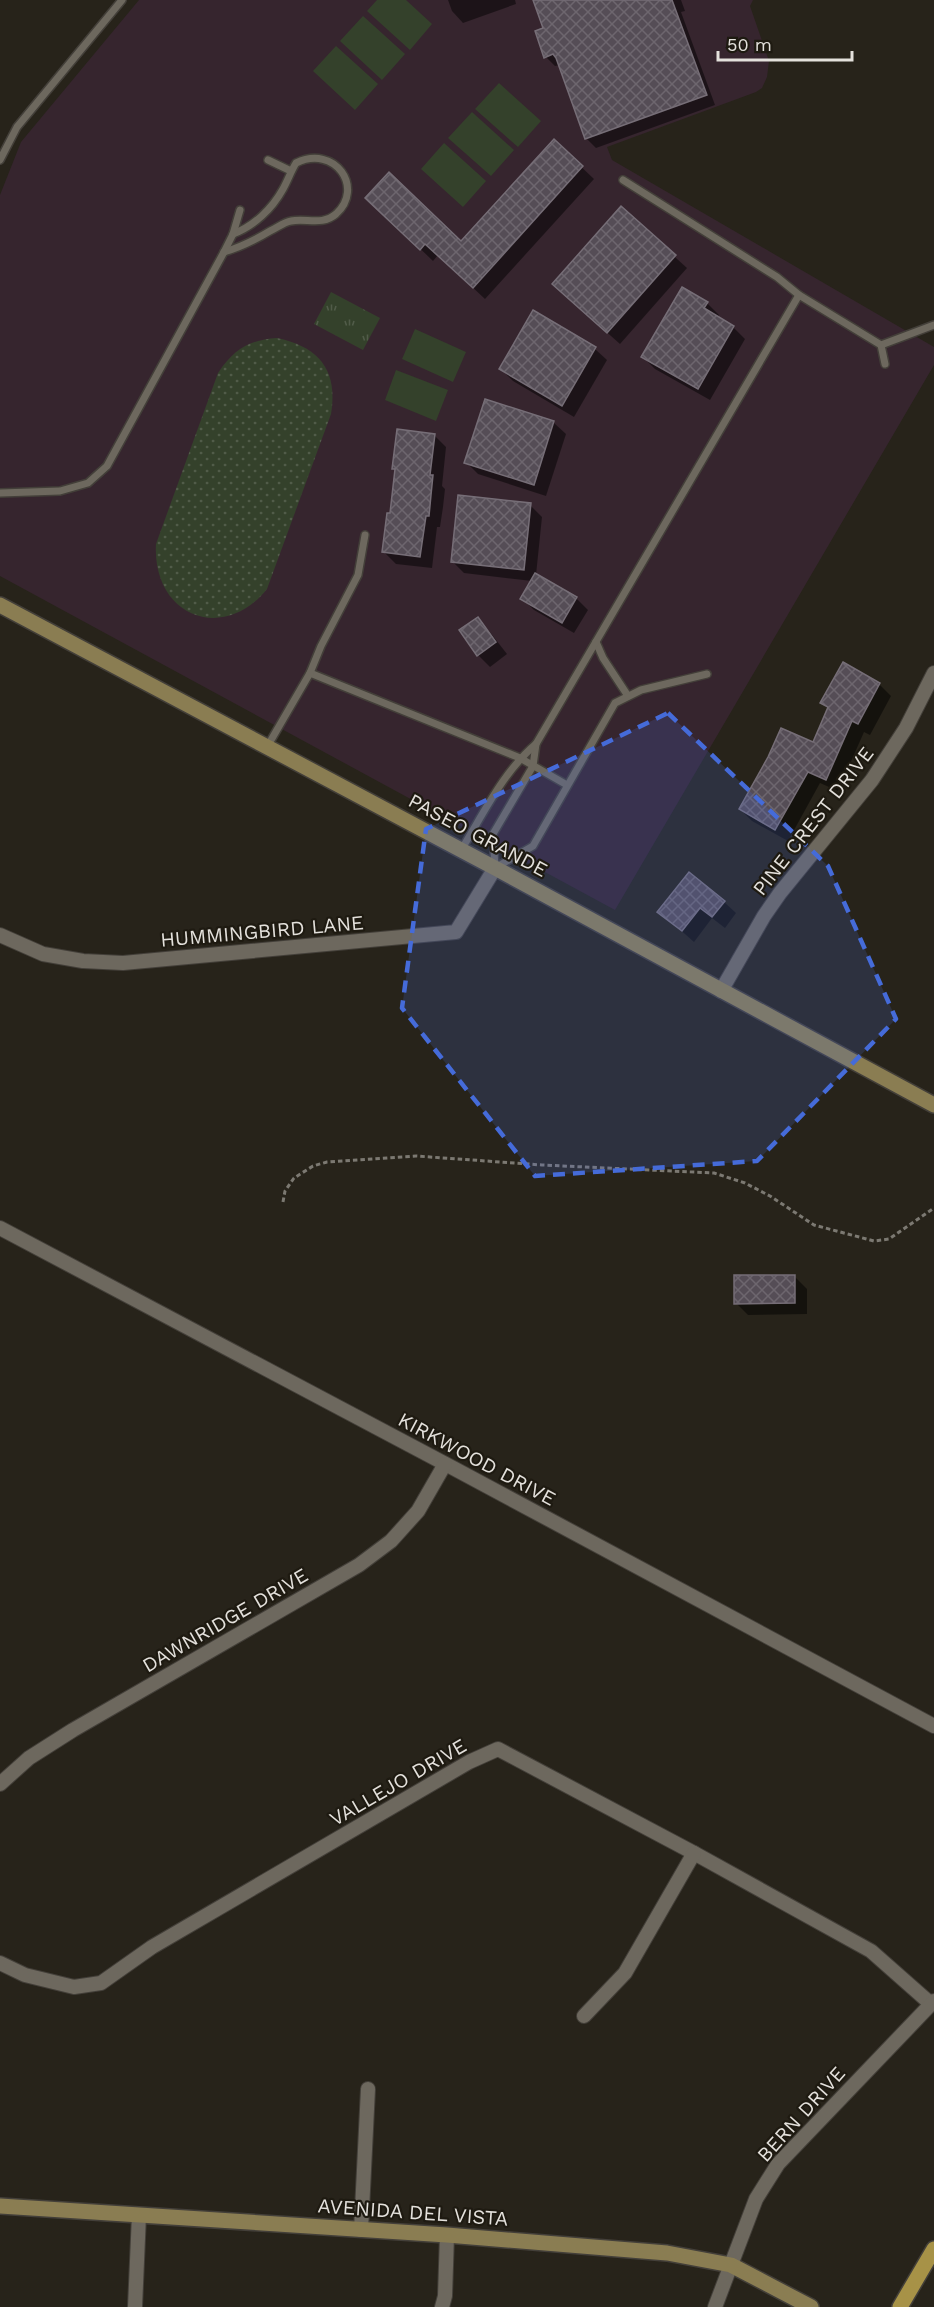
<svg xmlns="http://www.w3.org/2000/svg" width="934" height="2307" font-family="'Work Sans',sans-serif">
  <defs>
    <pattern id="grass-dots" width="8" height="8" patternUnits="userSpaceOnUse" patternTransform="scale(1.5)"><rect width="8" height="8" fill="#34412b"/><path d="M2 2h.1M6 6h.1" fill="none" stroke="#515c49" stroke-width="1.8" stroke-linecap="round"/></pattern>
    <pattern id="park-tufts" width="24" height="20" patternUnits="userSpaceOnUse" patternTransform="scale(1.5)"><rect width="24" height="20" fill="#34412b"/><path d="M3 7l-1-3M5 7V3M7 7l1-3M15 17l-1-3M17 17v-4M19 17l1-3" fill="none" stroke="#515c49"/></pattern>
    <pattern id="building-cross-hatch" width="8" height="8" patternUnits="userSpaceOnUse" patternTransform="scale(1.5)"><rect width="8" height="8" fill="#554d56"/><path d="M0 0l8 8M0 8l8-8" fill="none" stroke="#6d666e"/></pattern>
  </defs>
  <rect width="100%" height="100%" fill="#27231a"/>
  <path fill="#36252e" d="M139,0H753L750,6L769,61L767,77L762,88L756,92L607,147L612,160L934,347V365L615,910L0,576V195L21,142Z"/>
  <path fill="url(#grass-dots)" d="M277,338C320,347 338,371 331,414L267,589C223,644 152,616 156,544L218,373C234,349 249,340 277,338Z"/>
  <path fill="url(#park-tufts)" d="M331,292L380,318L363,350L314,324Z"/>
  <g fill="#34412b">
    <path d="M377,0H406L432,24L410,50L367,11Z"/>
    <path d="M363,16L405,54L382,80L340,41Z"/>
    <path d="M336,46L378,84L355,110L313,71Z"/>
    <path d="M499,83L541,121L518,147L475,109Z"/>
    <path d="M472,112L514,150L491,176L448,138Z"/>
    <path d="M444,143L486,181L463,207L421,169Z"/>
    <path d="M415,329L466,352L453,382L402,359Z"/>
    <path d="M396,370L448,390L436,421L385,400Z"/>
  </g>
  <g fill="#0007">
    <path d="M448,0H515L516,4L463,23L452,11Z"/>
    <path d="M534,0H681L685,11L681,12L715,105L596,148L587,139L560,65L555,66L546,57L545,29Z"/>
    <path d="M554,141L594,179L485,299L438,255L433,261L379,209L461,243Z"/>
    <path d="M622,209L687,268L620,344L566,296Z"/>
    <path d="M707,303L719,315L717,318L733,327L745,339L710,400L655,369L643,357Z"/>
    <path d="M595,349L607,360L574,417L513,381L501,369Z"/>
    <path d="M486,401L554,423L566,434L546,496L478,474L466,462Z"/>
    <path d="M434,435L446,447L442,486L445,489L443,507L440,527H437L432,568L396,564L384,552L392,515L396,471L394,468Z"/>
    <path d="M530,505L542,517L536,575L576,598L588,610L574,633L534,610L522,598L532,581L464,573L452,561Z"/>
    <path d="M478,619L489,631L507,654L490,667L478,655Z"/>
    <path d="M843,664L879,684L891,696L870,735L864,732L838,791L820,783L788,841L752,821L740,809L814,744L829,709L822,703Z"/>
    <path d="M724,902L736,913L725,928L712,918L694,942L659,911Z"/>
    <path d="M795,1277L807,1289V1314L748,1315L736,1303Z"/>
  </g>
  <g fill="url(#building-cross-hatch)" stroke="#766e77" stroke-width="1.5">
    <path d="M533,0H672L707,95L585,139L556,58L553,54L544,58L535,31L543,28Z"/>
    <path d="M554,139L583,166L473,288L425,244L420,250L365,198L389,172L461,241Z"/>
    <path d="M621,206L676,255L607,333L552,284Z"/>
    <path d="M682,287L708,302L704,308L734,326L698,389L641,357Z"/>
    <path d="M533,310L596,347L562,406L499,369Z"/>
    <path d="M485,399L554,421L534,485L464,463Z"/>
    <path d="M397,429L435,434L430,475H433L431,495L429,516H426L420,557L382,552L387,513H390L395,469H392Z"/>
    <path d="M458,495L531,503L524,570L451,562Z"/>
    <path d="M535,573L577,597L562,623L520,599Z"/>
    <path d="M478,617L496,642L477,656L459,630Z"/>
    <path d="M843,662L880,683L858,724L852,721L826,780L808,772L775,830L739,809L768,757L781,728L813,742L828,707L820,703Z"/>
    <path d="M689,872L725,901L712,917L700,908L682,931L657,912Z"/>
    <path d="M734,1275H795V1303L734,1304Z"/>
  </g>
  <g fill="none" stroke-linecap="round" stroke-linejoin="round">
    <g stroke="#433f39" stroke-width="10">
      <g id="lane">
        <path d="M0,160L17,127L122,0"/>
        <path d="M268,160L291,171"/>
        <path d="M623,180L777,277L799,295L881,345L885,364"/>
        <path d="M224,252C241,247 255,240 270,231C277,228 284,222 291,221C307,218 322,226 336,214C365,188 335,144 296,163C291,171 288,180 283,189C272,209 254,226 233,234"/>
        <path d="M881,345L934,325"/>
        <path d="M0,493L60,491L88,483L107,466L224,252L233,234L240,210"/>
        <path d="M596,642L603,658L628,696"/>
        <path d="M310,673L520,758L567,785"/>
        <path d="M707,674L641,690L615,703L533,846L495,868L493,834L533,766L536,744L799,295"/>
        <path d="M267,747L310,673L321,646L358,575L365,535"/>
        <path d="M461,850C484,813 503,772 536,744"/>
      </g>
    </g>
    <g stroke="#433f39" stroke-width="16">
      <g id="street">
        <path d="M0,935L43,954L83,961L123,963L456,932L495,868"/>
        <path d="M721,991L764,916L780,893L872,780L906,728L934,673"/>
        <path d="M0,1228L455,1469L934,1726"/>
        <path d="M0,1784L29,1758L73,1730L359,1565L391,1541L418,1511L445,1464"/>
        <path d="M0,1963L25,1975L74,1987L101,1983L152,1947L469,1762L498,1749L694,1853L871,1951L931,2004"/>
        <path d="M584,2016L625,1973L694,1853"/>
        <path d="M361,2230L368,2089"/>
        <path d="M135,2307L139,2215"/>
        <path d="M442,2307L445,2296L447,2235"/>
        <path d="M715,2307L756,2199L778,2164L934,2001"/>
      </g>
    </g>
    <g stroke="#433f39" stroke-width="18">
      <g id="secondary">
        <path d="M0,605L495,868L934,1105"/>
        <path d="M0,2206L447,2235L667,2253L731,2265L811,2307"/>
      </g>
    </g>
    <g stroke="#433f39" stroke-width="18">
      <path id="primary" d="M900,2307L934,2249"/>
    </g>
    <path stroke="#7c7972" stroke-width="3" stroke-dasharray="4.5 3" stroke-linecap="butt" d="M283,1202L285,1191L294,1178L313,1166L327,1162L416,1156L542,1165L714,1173L745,1183L770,1196L814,1225L874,1241L889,1239L934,1208"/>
    <use href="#lane" stroke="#6d685e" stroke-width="7"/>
    <use href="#street" stroke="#6d685e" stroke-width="14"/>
    <use href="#secondary" stroke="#8a7d52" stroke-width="15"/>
    <use href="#primary" stroke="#a79247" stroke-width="15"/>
  </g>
  <path fill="#456bd9" fill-opacity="0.2" stroke="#456bd9" stroke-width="4.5" stroke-dasharray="12 8" stroke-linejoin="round" d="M668,713L828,866L896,1019L757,1161L535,1176L402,1008L426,829Z"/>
  <g text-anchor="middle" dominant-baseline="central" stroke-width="4.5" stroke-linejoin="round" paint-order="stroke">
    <g font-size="20" fill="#e4e1dc" stroke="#1e1a11">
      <text transform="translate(813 821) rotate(-52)">PINE CREST DRIVE</text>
      <text transform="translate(478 835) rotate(28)">PASEO GRANDE</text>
      <text transform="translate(262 931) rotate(-5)">HUMMINGBIRD LANE</text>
      <text transform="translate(477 1459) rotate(28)">KIRKWOOD DRIVE</text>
      <text transform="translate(225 1620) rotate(-30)">DAWNRIDGE DRIVE</text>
      <text transform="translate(398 1782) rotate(-30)">VALLEJO DRIVE</text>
      <text transform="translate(801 2114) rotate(-48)">BERN DRIVE</text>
      <text transform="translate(413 2212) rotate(4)">AVENIDA DEL VISTA</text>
    </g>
  </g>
  <path d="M718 51v9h134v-9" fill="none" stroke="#e4e1dc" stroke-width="3"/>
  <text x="727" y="51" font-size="18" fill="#e4e1dc" stroke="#1e1a11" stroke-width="4.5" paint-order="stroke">50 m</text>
</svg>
